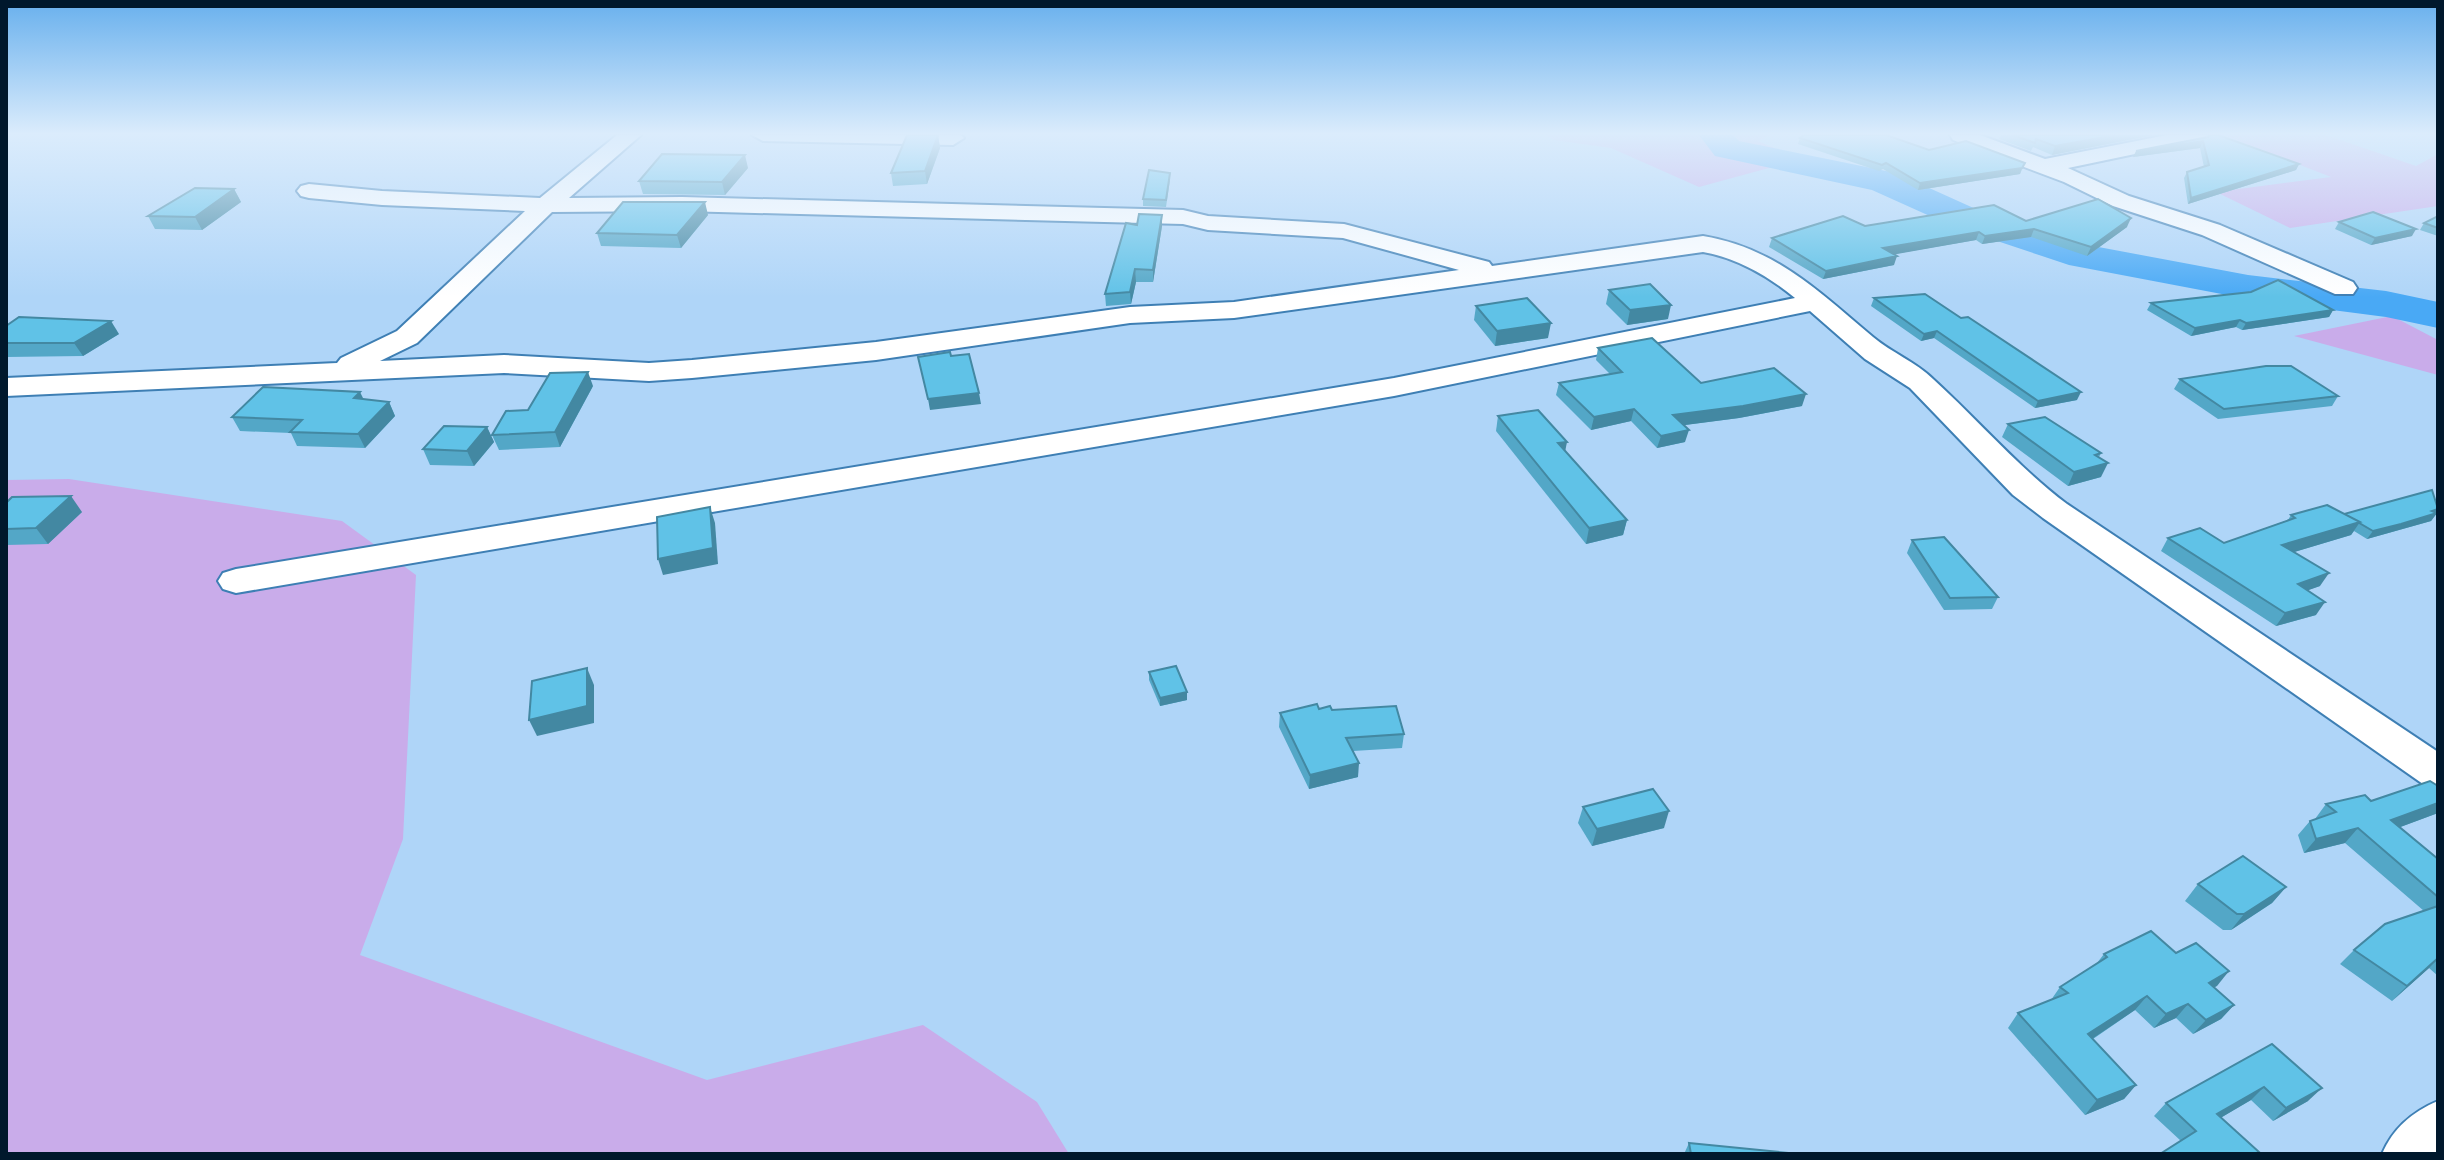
<svg xmlns="http://www.w3.org/2000/svg" width="2444" height="1160" font-family="'Noto Serif',serif">
  <rect width="100%" height="100%" fill="#afd5f8"/>
  <g fill="#c9acea">
    <path d="M1546,135H1771L1758,141L1788,154L1780,165L1699,187L1611,148L1554,140Z"/>
    <path d="M2223,135H2326L2416,166L2438,154V206L2290,228L2216,192L2331,177Z"/>
    <path d="M2392,316L2438,340V375L2294,336Z"/>
    <path d="M69,479L342,521L416,575L403,839L360,955L707,1080L923,1025L1037,1102L1069,1154H6V480Z"/>
  </g>
  <g fill="none" stroke-linecap="round" stroke-linejoin="round">
    <path fill="#49a9f5" fill-rule="evenodd" d="M1699,135H1733L1739,141L1896,173L1978,210L2077,243L2248,275L2386,291L2438,302V328L2386,317L2248,299L2069,265L1952,226L1872,190L1715,156Z"/>
    <g stroke="#3e7fb4" stroke-width="4">
      <g id="minor">
        <path d="M617,135H641L569,198L682,197L1183,210L1208,216L1344,224L1489,262L1492,266L1703,236C1776,248 1819,292 1873,337C1892,353 1916,362 1933,379C1978,420 2018,467 2067,504L2438,752V789L2423,784L2043,518L2013,495L1910,388L1865,359L1810,311L1394,396L236,593L223,589L218,581L223,573L236,569L1394,378L1795,298C1770,277 1735,257 1703,252L1234,318L1130,323L876,360L692,378L649,381L504,373L6,396V378L337,363L341,358L397,331L525,211L382,205L309,198L301,196L297,191L301,186L309,184L382,191L540,198ZM682,211L1183,224L1208,230L1343,238L1459,270L1234,302L1130,307L876,342L692,360L649,363L504,355L380,361L417,343L552,212Z"/>
        <path d="M752,135H961L964,138L953,145L763,141Z"/>
        <path d="M1950,135H1980L2045,159L2167,135H2208L2205,140L2197,141L2068,168L2129,196L2220,225L2353,282L2357,288L2353,294H2335L2202,235L2113,206L2064,182L1953,140Z"/>
        <path d="M2438,1101V1154H2382C2393,1128 2412,1112 2438,1101Z"/>
      </g>
    </g>
    <use href="#minor" fill="#fff" fill-rule="evenodd"/>
  </g>
  <g fill="#53a7c7">
    <path d="M938,135L940,148L927,184L893,186L891,173Z"/>
    <path d="M2001,135H2154L2052,155L2033,147L2031,151L1999,139Z"/>
    <path d="M2208,137L2299,164L2296,170L2188,204L2184,178L2187,172L2204,167L2200,148L2133,157Z"/>
    <path d="M1800,138L1929,150L2025,163L2020,174L1918,190L1883,169L1879,171L1798,144Z"/>
    <path d="M748,168L725,195L643,194L639,181Z"/>
    <path d="M1170,180L1166,207L1143,206V199Z"/>
    <path d="M234,189L241,202L202,230L155,229L148,216Z"/>
    <path d="M708,215L681,248L601,246L597,233Z"/>
    <path d="M1162,215V226L1153,282H1136L1131,304L1106,306L1105,294L1137,225Z"/>
    <path d="M2438,216V236L2420,230L2424,223Z"/>
    <path d="M2026,221L2127,227L2087,256L2031,237L1982,244L1976,240L1894,254V265L1823,279L1769,247L1772,238L1865,226Z"/>
    <path d="M2339,222L2412,236L2371,245L2335,229Z"/>
    <path d="M1609,290L1668,319L1627,325L1606,304Z"/>
    <path d="M1874,298L2077,400L2035,408L1934,338L1921,341L1871,306Z"/>
    <path d="M2151,303L2333,310L2329,317L2242,330L2236,327L2191,336L2147,310Z"/>
    <path d="M1476,306L1548,338L1495,346L1474,320Z"/>
    <path d="M6,326L119,334L83,356L6,357Z"/>
    <path d="M1598,348L1701,383L1802,406L1739,418L1684,425L1685,442L1657,448L1631,421L1591,430L1556,395L1559,383L1610,374L1596,360Z"/>
    <path d="M2180,379L2338,396L2332,406L2218,419L2174,389Z"/>
    <path d="M593,386L560,447L499,450L492,435L528,410Z"/>
    <path d="M364,399L389,402L395,416L365,448L297,446L291,433L240,431L232,417Z"/>
    <path d="M1498,416L1565,451L1627,520L1623,535L1586,544L1496,431Z"/>
    <path d="M2008,424L2101,453L2099,457L2101,477L2068,486L2002,437Z"/>
    <path d="M487,427L494,442L474,466L430,465L423,449Z"/>
    <path d="M6,503L82,512L48,544L6,545Z"/>
    <path d="M2435,512L2437,513L2431,521L2367,539L2354,531L2351,535L2294,552L2320,586L2308,590L2316,615L2276,626L2161,551L2168,538L2224,543L2288,520L2291,515Z"/>
    <path d="M1912,540L1998,597L1992,609L1944,610L1907,553Z"/>
    <path d="M1149,672L1187,700L1160,706L1149,680Z"/>
    <path d="M1319,709L1332,710L1404,734L1402,748L1353,751L1358,777L1309,789L1279,727L1280,713Z"/>
    <path d="M2438,786V813L2400,827L2438,859V976L2429,968L2392,1001L2340,964L2354,950L2424,911L2345,843L2304,853L2298,835L2310,821L2315,819L2326,804L2371,801Z"/>
    <path d="M1583,807L1664,828L1592,846L1578,823Z"/>
    <path d="M2198,884L2286,887L2272,903L2231,930H2223L2185,901Z"/>
    <path d="M2176,953L2229,971L2214,987L2234,1005L2221,1019L2193,1034L2176,1018L2154,1028L2135,1010L2093,1039L2136,1085L2124,1099L2085,1115L2008,1028L2018,1013L2051,1000L2060,987L2097,963L2104,954Z"/>
    <path d="M2272,1044L2308,1101L2273,1121L2251,1100L2181,1141L2154,1116L2166,1103Z"/>
    <path d="M1689,1143L1799,1154H1684Z"/>
  </g>
  <g fill="#4388a2">
    <path d="M938,135L940,148L927,184L925,171Z"/>
    <path d="M2116,135H2154L2052,155L2055,146Z"/>
    <path d="M2203,141L2200,148L2133,157L2136,151Z"/>
    <path d="M745,155L748,168L725,195L722,182Z"/>
    <path d="M2299,164L2296,170L2188,204L2191,198Z"/>
    <path d="M2022,168L2020,174L1918,190L1920,183Z"/>
    <path d="M234,189L241,202L202,230L195,217Z"/>
    <path d="M705,202L708,215L681,248L677,235Z"/>
    <path d="M1162,215V226L1153,282V270Z"/>
    <path d="M2131,218L2127,227L2087,256L2091,247Z"/>
    <path d="M2034,229L2031,237L1982,244L1985,236Z"/>
    <path d="M2416,229L2412,236L2371,245L2375,238Z"/>
    <path d="M1979,232L1976,240L1880,257L1883,248Z"/>
    <path d="M1897,256L1894,265L1823,279L1826,271Z"/>
    <path d="M1135,269L1136,282L1131,304L1130,292Z"/>
    <path d="M1671,305L1668,319L1627,325L1630,310Z"/>
    <path d="M2333,310L2329,317L2242,330L2246,323Z"/>
    <path d="M2240,320L2236,327L2191,336L2195,328Z"/>
    <path d="M111,321L119,334L83,356L74,343Z"/>
    <path d="M1551,323L1548,338L1495,346L1497,331Z"/>
    <path d="M1937,331L1934,338L1921,341L1924,334Z"/>
    <path d="M588,372L593,386L560,447L555,432Z"/>
    <path d="M360,392L367,406L354,398Z"/>
    <path d="M2081,392L2077,400L2035,408L2038,401Z"/>
    <path d="M979,393L981,404L930,410L928,399Z"/>
    <path d="M1806,394L1802,406L1739,418L1670,427L1673,415Z"/>
    <path d="M389,402L395,416L365,448L358,434Z"/>
    <path d="M1634,409L1631,421L1591,430L1594,417Z"/>
    <path d="M487,427L494,442L474,466L467,451Z"/>
    <path d="M1689,430L1685,442L1657,448L1661,436Z"/>
    <path d="M1567,442L1564,457L1558,443Z"/>
    <path d="M2108,463L2101,477L2068,486L2074,472Z"/>
    <path d="M71,496L82,512L48,544L36,528Z"/>
    <path d="M710,507L715,523L718,564L663,575L658,559Z"/>
    <path d="M2438,509L2434,514L2437,513L2431,521L2367,539L2373,531Z"/>
    <path d="M1627,520L1623,535L1586,544L1589,528Z"/>
    <path d="M2360,522L2351,535L2274,558L2282,545Z"/>
    <path d="M2329,573L2320,586L2289,597L2298,584Z"/>
    <path d="M2325,602L2316,615L2276,626L2285,613Z"/>
    <path d="M587,668L594,685V723L537,736L529,720Z"/>
    <path d="M1187,692V700L1160,706V698Z"/>
    <path d="M1359,763L1358,777L1309,789L1310,775Z"/>
    <path d="M2438,803V813L2379,835L2391,820Z"/>
    <path d="M1669,811L1664,828L1592,846L1597,829Z"/>
    <path d="M2358,828L2345,843L2304,853L2316,839Z"/>
    <path d="M2286,887L2272,903L2231,930L2244,914Z"/>
    <path d="M2438,958L2429,968L2392,1001L2407,986Z"/>
    <path d="M2229,971L2217,986L2197,997L2209,983Z"/>
    <path d="M2147,996L2135,1010L2077,1049L2088,1034Z"/>
    <path d="M2188,1004L2176,1018L2154,1028L2166,1014Z"/>
    <path d="M2234,1005L2221,1019L2193,1034L2206,1020Z"/>
    <path d="M2136,1085L2124,1099L2085,1115L2097,1100Z"/>
    <path d="M2264,1087L2251,1100L2205,1127L2217,1114Z"/>
    <path d="M2322,1088L2308,1101L2273,1121L2286,1108Z"/>
  </g>
  <g fill="#60c2e7" stroke="#4388a2" stroke-width="2">
    <path d="M907,135H938L925,171L891,173Z"/>
    <path d="M1804,135H1886L1929,150L1966,141L2025,163L2022,168L1920,183L1886,163L1882,165L1800,138Z"/>
    <path d="M2013,135H2116L2055,146L2036,139L2035,143Z"/>
    <path d="M2210,135H2218L2299,164L2191,198L2187,172L2209,165L2203,141L2136,151L2208,137Z"/>
    <path d="M662,154L745,155L722,182L639,181Z"/>
    <path d="M1149,170L1170,173L1166,200L1143,199Z"/>
    <path d="M195,188L234,189L195,217L148,216Z"/>
    <path d="M2098,199L2131,218L2091,247L2034,229L1985,236L1979,232L1883,248L1897,256L1826,271L1772,238L1843,216L1865,226L1994,205L2026,221Z"/>
    <path d="M623,202H705L677,235L597,233Z"/>
    <path d="M2373,212L2416,229L2375,238L2339,222Z"/>
    <path d="M1139,214L1162,215L1153,270L1135,269L1130,292L1105,294L1126,223L1137,225Z"/>
    <path d="M2438,216V228L2424,223Z"/>
    <path d="M2278,280L2333,310L2246,323L2240,320L2195,328L2151,303L2251,292Z"/>
    <path d="M1650,284L1671,305L1630,310L1609,290Z"/>
    <path d="M1925,294L1961,318L1968,317L2081,392L2038,401L1937,331L1924,334L1874,298Z"/>
    <path d="M1527,298L1551,323L1497,331L1476,306Z"/>
    <path d="M19,317L111,321L74,343H6V326Z"/>
    <path d="M1652,338L1701,383L1774,368L1806,394L1743,406L1673,415L1689,430L1661,436L1634,409L1594,417L1559,383L1622,372L1598,348Z"/>
    <path d="M950,352L951,356L969,354L979,393L928,399L918,357Z"/>
    <path d="M2266,366H2291L2338,396L2224,409L2180,379Z"/>
    <path d="M588,372L555,432L492,435L506,411L528,410L550,373Z"/>
    <path d="M263,387L360,392L354,398L389,402L358,434L290,432L302,420L232,417Z"/>
    <path d="M1538,410L1567,442L1558,443L1627,520L1589,528L1498,416Z"/>
    <path d="M2045,417L2101,453L2095,455L2108,463L2074,472L2008,424Z"/>
    <path d="M444,426L487,427L467,451L423,449Z"/>
    <path d="M2432,490L2438,509L2432,511L2437,513L2401,524L2373,531L2344,514Z"/>
    <path d="M71,496L36,528L6,529V503L12,497Z"/>
    <path d="M2327,505L2360,522L2282,545L2329,573L2298,584L2325,602L2285,613L2168,538L2200,528L2224,543L2295,518L2291,515Z"/>
    <path d="M710,507L713,548L658,559L657,517Z"/>
    <path d="M1944,537L1998,597L1950,598L1912,540Z"/>
    <path d="M1176,666L1187,692L1160,698L1149,672Z"/>
    <path d="M587,668V706L529,720L532,681Z"/>
    <path d="M1317,704L1319,709L1330,706L1332,710L1396,706L1404,734L1346,738L1359,763L1310,775L1280,713Z"/>
    <path d="M2430,781L2438,786V803L2391,820L2438,859V897L2358,828L2316,839L2310,821L2336,812L2326,804L2365,795L2371,801Z"/>
    <path d="M1653,789L1669,811L1597,829L1583,807Z"/>
    <path d="M2243,856L2286,887L2244,914H2237L2198,884Z"/>
    <path d="M2438,906V958L2407,986L2354,950L2385,924Z"/>
    <path d="M2151,931L2176,953L2196,943L2229,971L2209,983L2234,1005L2206,1020L2188,1004L2166,1014L2147,996L2088,1034L2136,1085L2097,1100L2018,1013L2068,993L2060,987L2107,957L2104,954Z"/>
    <path d="M2272,1044L2322,1088L2286,1108L2264,1087L2217,1114L2259,1152L2255,1154H2160L2196,1131L2166,1103Z"/>
    <path d="M1689,1143L1799,1154H1691Z"/>
  </g>
  <linearGradient id="sky" x2="0" y2="1"><stop stop-color="#68b0ed"/><stop offset="0.45" stop-color="#dbecfc"/><stop offset="1" stop-color="#dbecfc" stop-opacity="0"/></linearGradient>
  <rect width="2444" height="297" fill="url(#sky)"/>
  <rect width="2444" height="1160" fill="none" stroke="#00182c" stroke-width="16"/>
</svg>
